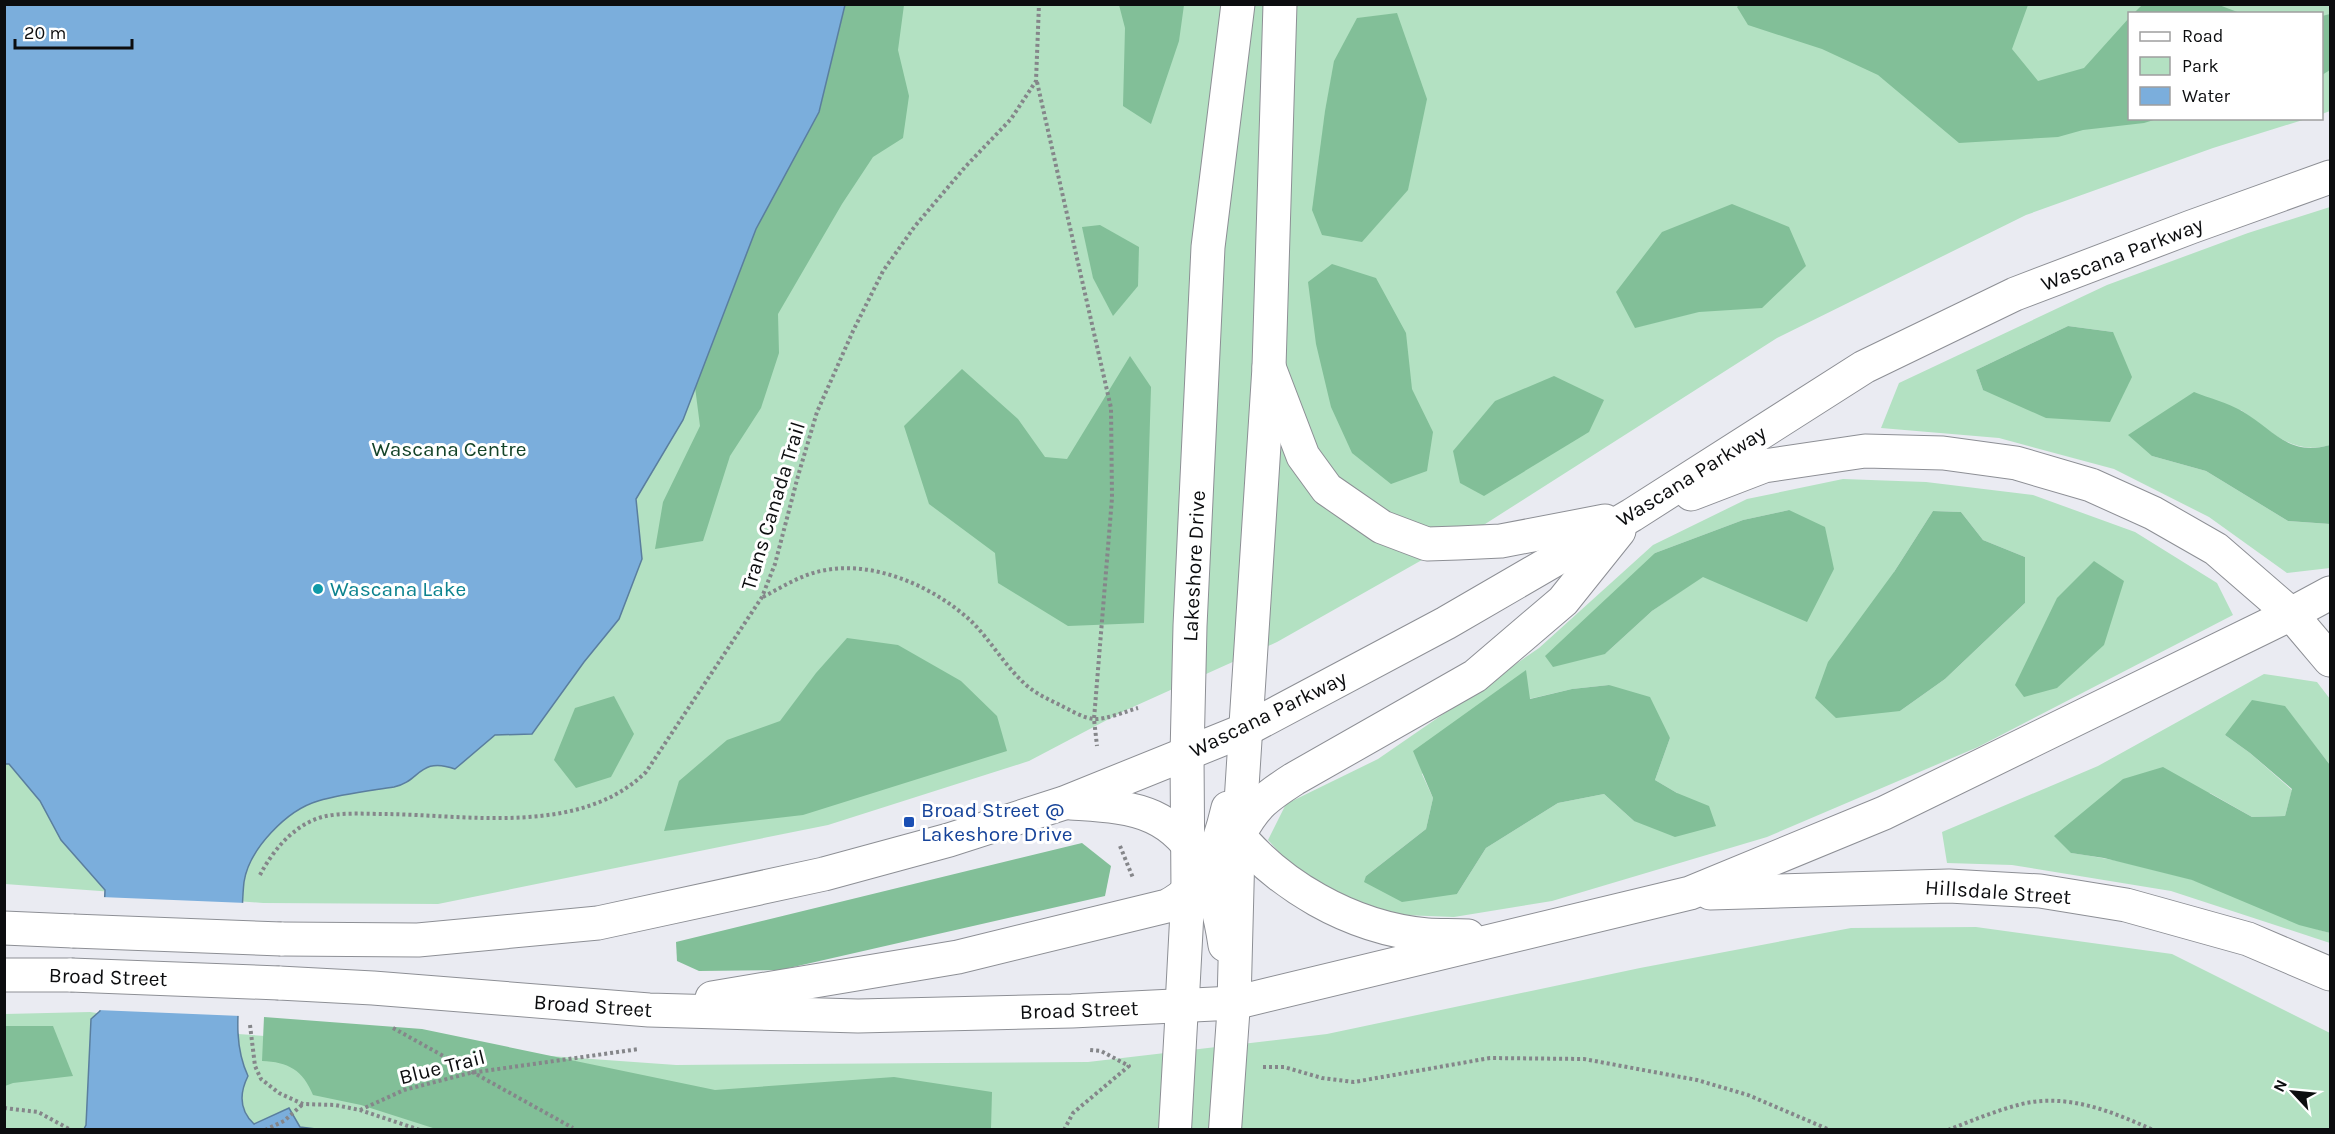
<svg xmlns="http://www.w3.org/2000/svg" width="2335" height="1134" font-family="Karla,sans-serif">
  <rect width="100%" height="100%" fill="#eaebf2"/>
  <g fill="#b3e1c2" fill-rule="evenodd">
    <path d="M2330,4V111L2322,114V14H2130V118L2306,119L2213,148L2026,215L1777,338L1482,526L1277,642L1124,711L1029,761L828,825L438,904L263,903L5,884L4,5Z"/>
    <path d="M2330,207V445C2293,456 2270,431 2241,410L2152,456L2206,471L2288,521L2330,524V568L2287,573L2209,517L2114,469L1999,438L1881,428L1899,383L2107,285L2248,233ZM2068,326L2113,332L1983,390L1976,370Z"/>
    <path d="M1843,479L1926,482L2033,495L2135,532L2217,583L2233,615L1978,747L1767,837L1552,901L1454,917L1377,914L1311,886L1268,840L1286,804L1378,759L1539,648L1653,545L1747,499ZM1789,510L1745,594L1703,576L1652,611L1605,654L1655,553L1743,520ZM1933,511L1961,512L1983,540L2025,557V603L1945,679L1900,711L1894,572ZM1525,671L1529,699L1572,689L1609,685L1670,738L1655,780L1677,793L1634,821L1604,794L1558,803L1486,848L1457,894L1366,876L1426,829L1433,798L1422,774Z"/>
    <path d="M2264,674L2317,682L2330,699V765L2284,706L2225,735L2250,753L2292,790L2285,816L2252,817L2210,793L2071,853C2112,859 2154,867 2193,880C2240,896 2282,920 2330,933V943L2171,891L2012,865L1947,863L1942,832L2098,766Z"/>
    <path d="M1976,927L2172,954L2330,1033V1130H5V1014L90,1012L238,1034L676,1065L1088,1062L1327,1034L1640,968L1851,928Z"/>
  </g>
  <g fill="#82bf98">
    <path d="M845,5H904L898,50L909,96L903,138L873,157L842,204L778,314L779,353L761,408L730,456L703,541L655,549L663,502L700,426L695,387L756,229L819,112Z"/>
    <path d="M1119,5H1184L1179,41L1151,124L1123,106L1125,28Z"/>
    <path d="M1739,5H2028L2012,49L2038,81L2084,68L2129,18L2130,118L2157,119L2144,123L2083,130L2058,137L1959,143L1878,75L1822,49L1748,25L1737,7Z"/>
    <path d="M2145,5H2219L2240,13H2134L2141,6Z"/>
    <path d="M1397,13L1427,99L1408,190L1362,242L1322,235L1312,210L1325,111L1334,61L1357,18Z"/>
    <path d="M2330,14V70L2322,75V16Z"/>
    <path d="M1732,204L1789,227L1806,266L1762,308L1699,312L1635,328L1616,292L1662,232Z"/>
    <path d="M1100,225L1139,247L1138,286L1113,316L1093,278L1082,227Z"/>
    <path d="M1332,264L1376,278L1406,333L1412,389L1433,432L1427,471L1391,484L1352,453L1331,407L1316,344L1308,282Z"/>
    <path d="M2068,326L2113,332L2132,377L2110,422L2046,418L1983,390L1976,370Z"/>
    <path d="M1130,356L1151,387L1144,623L1068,626L998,583L995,553L929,504L904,426L962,369L1018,419L1045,457L1067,459Z"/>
    <path d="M1554,376L1604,400L1589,432L1484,496L1460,483L1453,451L1495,401Z"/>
    <path d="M2194,392C2209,398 2228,403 2242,411C2274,430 2289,457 2330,445V524L2288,521L2206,471L2152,456L2128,435Z"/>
    <path d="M1789,510L1825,527L1834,569L1807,622L1703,577L1652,611L1605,654L1553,667L1545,656L1655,553L1743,520Z"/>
    <path d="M1933,511L1961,512L1983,540L2025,557V603L1945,679L1900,711L1836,718L1815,698L1828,662L1894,572Z"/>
    <path d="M2094,561L2124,581L2104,645L2057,688L2024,697L2015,685L2057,598Z"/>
    <path d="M847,638L898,645L961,681L997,716L1007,751L803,815L664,831L679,781L727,740L780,721L816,673Z"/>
    <path d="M1526,670L1530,699L1572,689L1609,685L1650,697L1670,738L1655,780L1677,793L1709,806L1716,826L1675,837L1634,821L1604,794L1558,803L1486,848L1457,894L1402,902L1364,882L1366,876L1426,829L1433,798L1413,751Z"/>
    <path d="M614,696L634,734L611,777L576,788L554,760L575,708Z"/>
    <path d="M2252,700L2285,706L2330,765V933L2299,925L2192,880L2104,858L2071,853L2054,836L2123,779L2163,767L2252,817L2285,816L2292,789L2250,753L2225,735Z"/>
    <path d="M1082,843L1111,866L1105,896L780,970L699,971L677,961L676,942Z"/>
    <path d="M264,1017L422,1029L715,1090L894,1077L992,1092L991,1129H436L361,1105L313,1095C303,1070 288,1062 262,1061Z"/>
    <path d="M5,1026H53L73,1076L13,1083L5,1086Z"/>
  </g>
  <path fill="#7baedc" stroke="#5a7e9e" stroke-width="1.5" d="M5,5H845L819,112L756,229L683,420L636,499L642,559L619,619L584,662L532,734L495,735L455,769C419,756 420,782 394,787C369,791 342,794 318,801C287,810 249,849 244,882C241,910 242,940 241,968C239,1005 232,1042 248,1076C239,1094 239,1110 254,1124L289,1108L300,1127L316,1129H84L86,1125L91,1019L100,1011L105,890L61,840L40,801L9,764H5Z"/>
  <path fill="#eaebf2" d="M101,897L246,903L241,1016L97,1010Z"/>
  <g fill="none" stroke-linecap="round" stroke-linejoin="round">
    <g stroke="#8d8f95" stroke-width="34">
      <g id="street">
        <path d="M1175,1130L1182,1006"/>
        <path d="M1225,1130L1234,1003"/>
      </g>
    </g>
    <g stroke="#8d8f95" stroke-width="35">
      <g id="secondary">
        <path d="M1269,367L1303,456L1327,489L1382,527L1427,544L1458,543L1501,541L1605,521"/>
        <path d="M1691,494L1764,466L1865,451L1943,453L2016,463L2091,485L2153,513L2216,549L2291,614L2330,660"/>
        <path d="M1071,803C1098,805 1129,806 1153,817C1201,839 1218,897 1225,945"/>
        <path d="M1230,825C1276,885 1351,928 1427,935C1440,936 1454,935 1468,936"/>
        <path d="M1239,835C1255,805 1266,797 1294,779L1475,676L1563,601L1619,531"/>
        <path d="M1710,893L1949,886L2040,891L2126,905L2248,939L2330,974"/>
        <path d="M4,928L73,931"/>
        <path d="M281,939L418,940L598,923L824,874L949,840L1064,803L1245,730L1446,623L1632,515L1864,367L2015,294L2191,227L2330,177"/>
        <path d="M4,975H71"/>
        <path d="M279,983L373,988L649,1010L858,1016L1072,1011L1234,1003L1690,893L1884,813L2291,614L2330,593"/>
        <path d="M712,998L958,957L1167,906C1205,887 1219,847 1228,808"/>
        <path d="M1234,1003L1238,849L1269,367L1280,4"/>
        <path d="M1182,1006L1188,893L1187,755L1190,626L1208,247L1238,4"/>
      </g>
    </g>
    <g stroke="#85868a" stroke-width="4" stroke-dasharray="3 3" stroke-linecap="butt">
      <path d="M1037,82L1111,408L1112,498L1094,719L1097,746"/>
      <path d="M763,597C782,587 801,575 821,571C873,559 935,587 972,622C991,641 1005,666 1025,684C1036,694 1048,699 1060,705C1070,710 1083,718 1094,719C1105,720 1127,711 1138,708"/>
      <path d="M1120,846L1133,878"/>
      <path d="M260,875C273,850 294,825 322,817C342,812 366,814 386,814C469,815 581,836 646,772L762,597L775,564L798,476L817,412L853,331L883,271L915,226L966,166L1011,119L1036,81L1039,4"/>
      <path d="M250,1025L255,1066L261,1079L279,1093L303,1104L335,1105L360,1110L420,1130"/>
      <path d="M393,1028L573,1128"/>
      <path d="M1263,1067H1284L1322,1078L1354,1082L1490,1058L1584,1059L1697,1080L1748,1095L1830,1130"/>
      <path d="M4,1108L38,1112L71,1130"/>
      <path d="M360,1110L404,1090L470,1073L639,1049"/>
      <path d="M265,1130L284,1121L303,1104"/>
      <path d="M569,1130H616"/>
      <path d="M1064,1130L1073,1113L1129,1066L1101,1051L1090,1050"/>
      <path d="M1948,1130C1971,1121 1995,1111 2018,1105C2065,1092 2111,1111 2153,1130"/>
    </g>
    <use href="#street" stroke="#fff" stroke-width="32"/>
    <use href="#secondary" stroke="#fff" stroke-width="33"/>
    <g stroke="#8d8f95" stroke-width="35" stroke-linecap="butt">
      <g id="secondary-bridge">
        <path d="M73,931L281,939"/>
        <path d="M71,975L279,983"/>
      </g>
    </g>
    <use href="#secondary-bridge" stroke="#fff" stroke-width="33"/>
  </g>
  <circle fill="#0f9aa8" stroke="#fff" stroke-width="2" cx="318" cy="589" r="6"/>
  <rect fill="#1a4fb4" stroke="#fff" stroke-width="2" x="903" y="816" width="12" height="12" rx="3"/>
  <g text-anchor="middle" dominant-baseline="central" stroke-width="6" stroke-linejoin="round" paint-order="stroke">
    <g font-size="21" fill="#0c0d0f" stroke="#fff">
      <text transform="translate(2122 254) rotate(-21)">Wascana Parkway</text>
      <text transform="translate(1691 476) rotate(-32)">Wascana Parkway</text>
      <text transform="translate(773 506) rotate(-73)">Trans Canada Trail</text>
      <text transform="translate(1194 566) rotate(-87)">Lakeshore Drive</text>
      <text transform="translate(1268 714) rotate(-26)">Wascana Parkway</text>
      <text transform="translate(1998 892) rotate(4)">Hillsdale Street</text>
      <text transform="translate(108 977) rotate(2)">Broad Street</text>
      <text transform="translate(593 1006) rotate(4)">Broad Street</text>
      <text transform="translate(1079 1010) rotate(-2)">Broad Street</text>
      <text transform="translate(442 1067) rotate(-14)">Blue Trail</text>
    </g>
    <g font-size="21" fill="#144429" stroke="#fff">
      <text x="449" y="449">Wascana Centre</text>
    </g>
    <g font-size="21" fill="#0d838f" stroke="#fff" text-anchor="start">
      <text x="330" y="589">Wascana Lake</text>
    </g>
    <g font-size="21" fill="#164399" stroke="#fff" text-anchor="start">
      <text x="921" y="810">Broad Street @<tspan x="921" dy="24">Lakeshore Drive</tspan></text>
    </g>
  </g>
  <rect width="2335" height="1134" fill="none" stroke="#0c0d0f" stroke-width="12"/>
  <rect x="2128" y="12" width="195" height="108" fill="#ffffff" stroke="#9e9e9f" stroke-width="1.5"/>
  <rect x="2140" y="32" width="30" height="9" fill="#ffffff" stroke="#9e9e9f" stroke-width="1.5"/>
  <text x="2182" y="42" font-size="18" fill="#0c0d0f">Road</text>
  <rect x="2140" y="57" width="30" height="18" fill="#b3e1c2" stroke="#9e9e9f" stroke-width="1.5"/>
  <text x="2182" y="72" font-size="18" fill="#0c0d0f">Park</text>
  <rect x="2140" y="87" width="30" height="18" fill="#7baedc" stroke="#9e9e9f" stroke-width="1.5"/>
  <text x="2182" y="102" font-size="18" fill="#0c0d0f">Water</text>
  <g transform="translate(2293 1092) rotate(296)" stroke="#ffffff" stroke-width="4.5" paint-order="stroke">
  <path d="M0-4.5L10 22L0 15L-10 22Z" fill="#0c0d0f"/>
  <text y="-9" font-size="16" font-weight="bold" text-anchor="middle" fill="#0c0d0f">N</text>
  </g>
  <path d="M15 39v9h117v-9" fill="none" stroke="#0c0d0f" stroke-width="3"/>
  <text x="24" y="39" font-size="18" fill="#0c0d0f" stroke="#ffffff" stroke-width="4.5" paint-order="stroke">20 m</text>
</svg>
